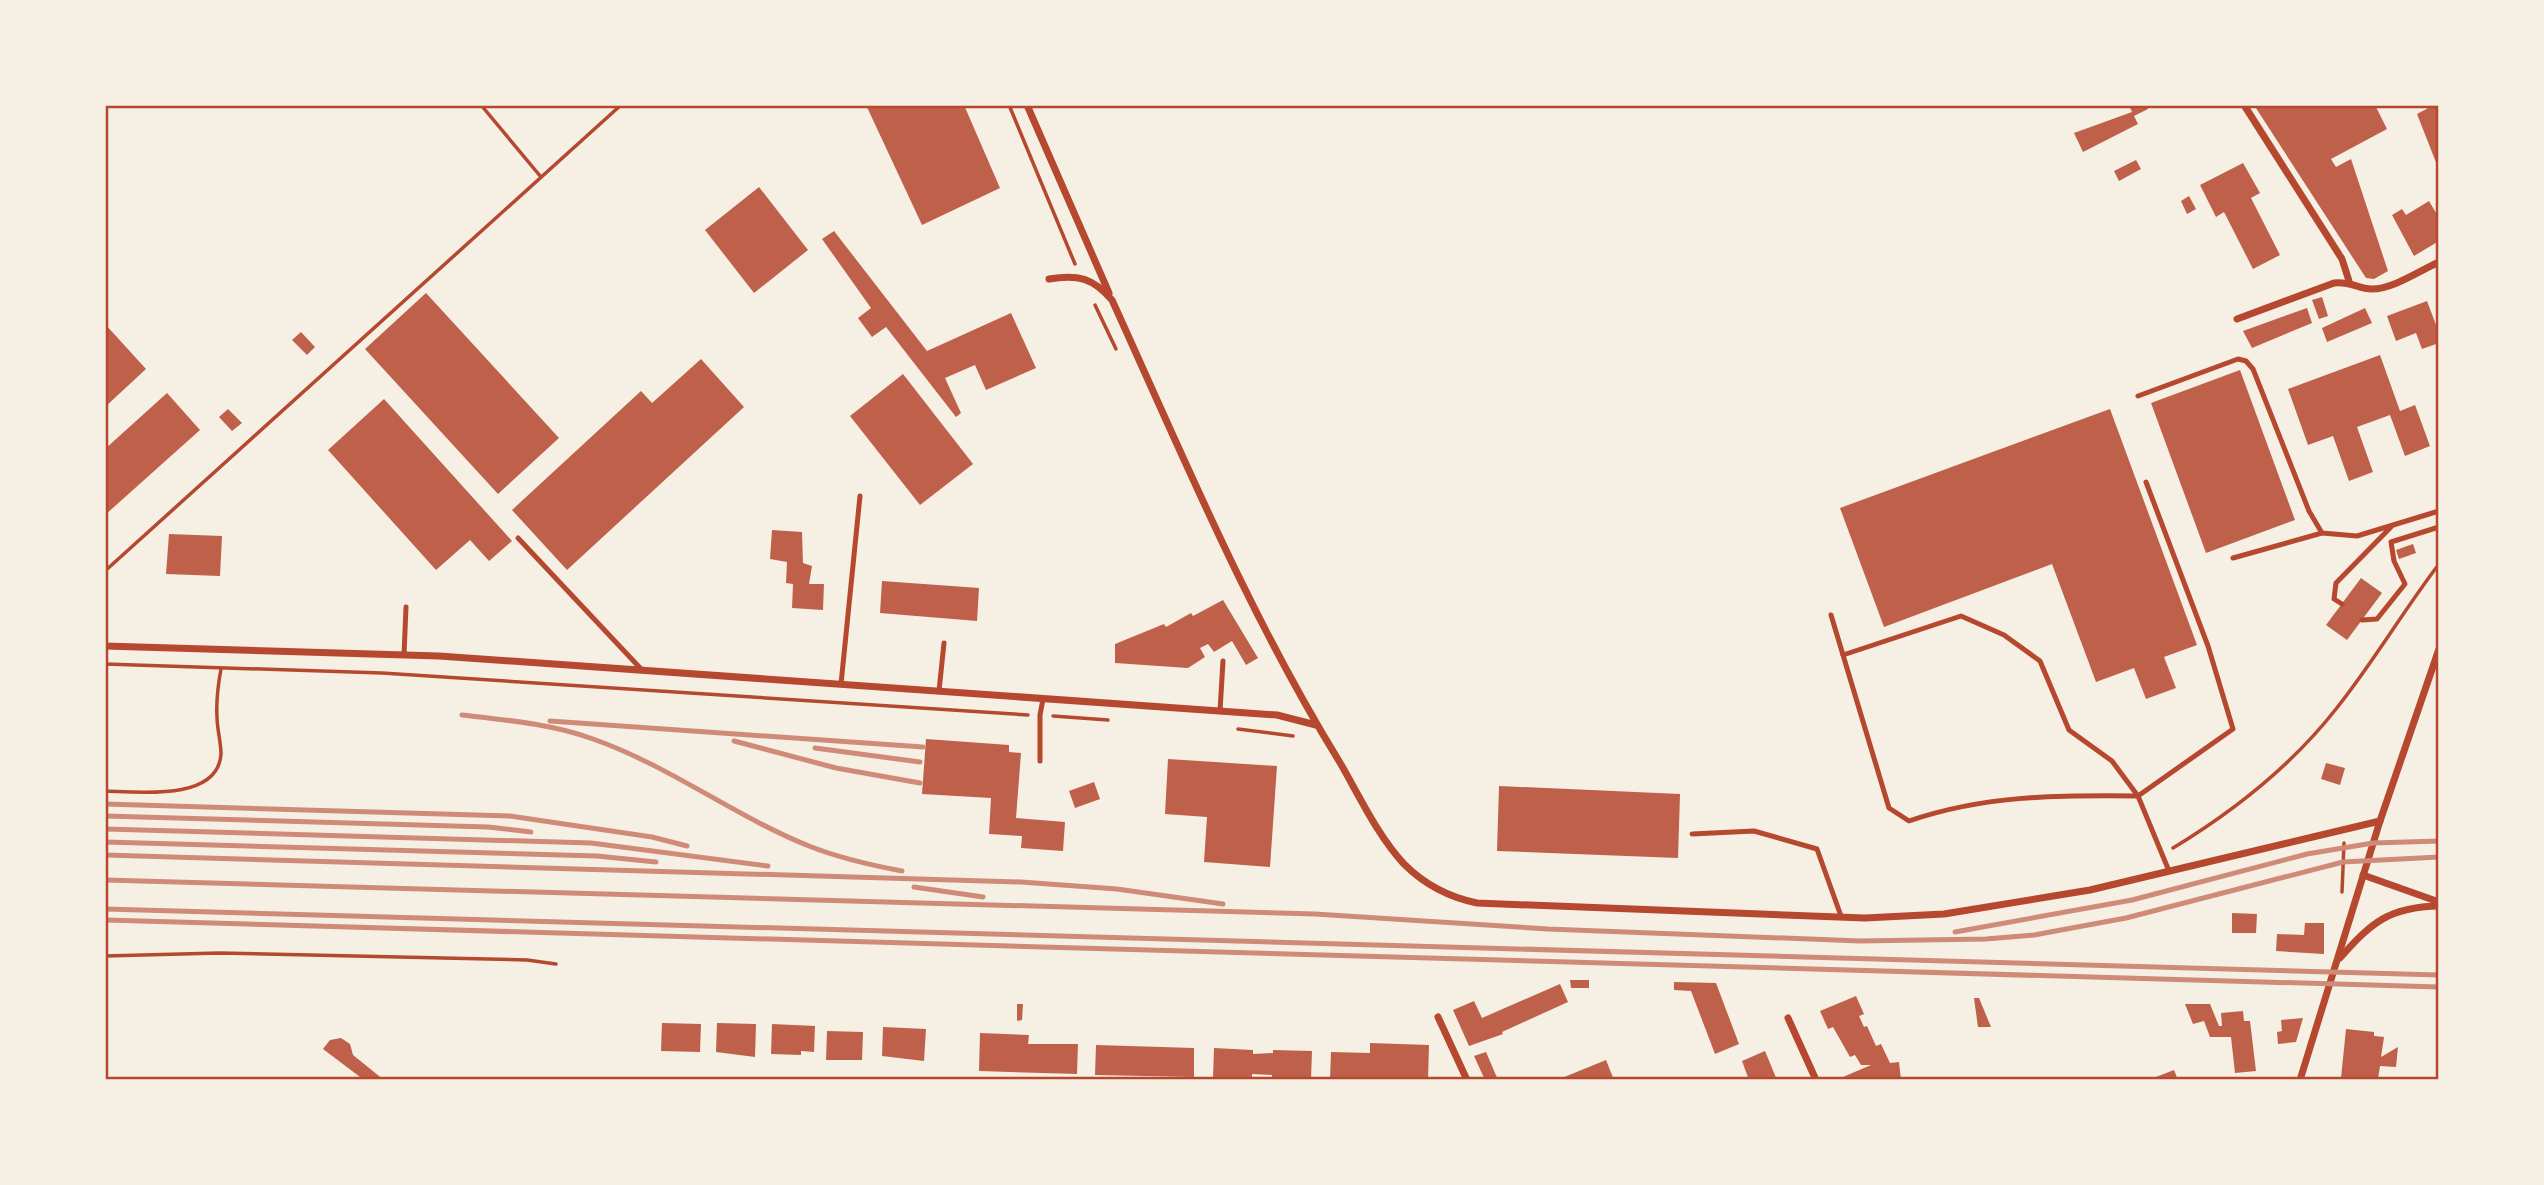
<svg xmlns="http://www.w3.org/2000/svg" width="2544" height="1185" font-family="Montserrat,sans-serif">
  <rect width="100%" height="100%" fill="#f6efe4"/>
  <g fill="#bf614a">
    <path d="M866,105H964L1000,188L922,225Z"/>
    <path d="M2129,105H2146L2148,109L2134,116L2138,124L2083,152L2074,133L2132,112Z"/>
    <path d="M2254,105H2375L2387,129L2331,159L2336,167L2351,159L2388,271L2374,279L2366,278Z"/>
    <path d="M2434,105H2439V170L2417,114Z"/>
    <path d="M2136,160L2141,169L2119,181L2114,171Z"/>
    <path d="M2243,163L2260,193L2251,198L2280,255L2253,269L2224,212L2216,217L2200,185Z"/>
    <path d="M759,187L808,250L754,293L705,230Z"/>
    <path d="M2189,196L2196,209L2187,214L2181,201Z"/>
    <path d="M2429,201L2439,218V241L2414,256L2392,215L2402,209L2406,215Z"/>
    <path d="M834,231L927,351L1011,313L1036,368L986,390L975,365L945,378L961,413L956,417L886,327L872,337L858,318L871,308L822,239Z"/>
    <path d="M426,293L559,438L498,494L365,349Z"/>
    <path d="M2322,297L2328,316L2319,319L2312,300Z"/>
    <path d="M2427,301L2439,333V343L2422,349L2416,333L2396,341L2387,316Z"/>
    <path d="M2307,308L2312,323L2252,348L2243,331Z"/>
    <path d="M2365,308L2372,323L2327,342L2322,328Z"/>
    <path d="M105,324L146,369L105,407Z"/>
    <path d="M301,332L315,347L307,355L292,340Z"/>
    <path d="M2380,355L2400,411L2415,405L2430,446L2405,456L2390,415L2357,427L2373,472L2349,481L2333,436L2308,445L2288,389Z"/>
    <path d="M701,359L744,407L567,570L512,510L641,391L652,403Z"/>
    <path d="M2240,370L2295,520L2206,553L2151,403Z"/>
    <path d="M903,374L973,464L920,505L850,416Z"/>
    <path d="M167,393L200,430L105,515V449Z"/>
    <path d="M384,399L512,541L489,561L470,540L436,570L328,450Z"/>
    <path d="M228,409L242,423L232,431L219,417Z"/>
    <path d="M2110,409L2197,645L2164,657L2176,688L2146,699L2134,668L2096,682L2052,564L1884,627L1840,508Z"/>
    <path d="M772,530L802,532L803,563L812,566L809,584H824L823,610L792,608L793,584L786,583L787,562L770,559Z"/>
    <path d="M169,534L222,536L220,576L166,574Z"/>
    <path d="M2413,544L2416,553L2399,559L2396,550Z"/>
    <path d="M2361,578L2382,593L2347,640L2326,625Z"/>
    <path d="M882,581L979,588L977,621L880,613Z"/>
    <path d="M1223,600L1258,658L1246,665L1232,641L1214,652L1208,644L1200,648L1205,657L1188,668L1115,663V644L1164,624L1166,627L1191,613L1193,616Z"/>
    <path d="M926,739L1009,745V752L1021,753L1016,818L1065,822L1063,851L1021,848L1022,836L989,834L991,798L922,794Z"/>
    <path d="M1168,759L1277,766L1270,867L1204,862L1207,817L1165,814Z"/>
    <path d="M2326,763L2345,768L2340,785L2321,779Z"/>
    <path d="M1094,782L1100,799L1075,808L1069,791Z"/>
    <path d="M1499,786L1680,794L1678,858L1497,851Z"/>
    <path d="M2232,913L2257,914L2256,933H2232Z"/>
    <path d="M2305,923H2324V954L2276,951L2277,934L2304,935Z"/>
    <path d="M1570,980H1589V988H1571Z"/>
    <path d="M1674,982L1716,983L1739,1044L1715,1054L1691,991L1674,990Z"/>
    <path d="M1560,984L1568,1002L1502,1032L1503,1034L1469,1046L1453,1010L1474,1001L1482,1018Z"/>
    <path d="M1856,996L1864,1014L1859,1016L1864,1027L1867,1026L1876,1046L1881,1044L1890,1063L1899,1062L1901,1080H1836L1871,1065H1861L1855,1055L1850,1057L1833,1027L1828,1029L1820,1011Z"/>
    <path d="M1974,998H1979L1991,1027H1978Z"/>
    <path d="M1017,1004H1023L1022,1020L1017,1021Z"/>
    <path d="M2185,1004H2210L2219,1026H2222L2221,1013L2243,1011L2244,1021H2250L2256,1071L2235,1073L2231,1037H2210L2204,1021L2193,1024Z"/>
    <path d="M2303,1018L2296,1042L2278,1044L2277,1032L2282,1031L2281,1020Z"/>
    <path d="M662,1023L701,1024L700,1052L661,1051Z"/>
    <path d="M717,1023L756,1024L755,1057L716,1052Z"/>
    <path d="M772,1024L815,1026L814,1052L801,1051V1055L771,1054Z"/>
    <path d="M883,1027L926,1029L924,1061L882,1056Z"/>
    <path d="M2346,1029L2374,1032V1036L2384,1037L2381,1057L2398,1047L2396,1067L2380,1066L2378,1079L2341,1078Z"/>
    <path d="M827,1031L863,1032L862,1060H826Z"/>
    <path d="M980,1033L1029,1035L1028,1044H1078L1077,1074L979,1071Z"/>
    <path d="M341,1038L350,1044L353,1055L384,1080H364L323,1049L330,1040Z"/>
    <path d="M1370,1043L1429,1045L1428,1080H1330L1331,1052L1370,1053Z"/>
    <path d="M1096,1045L1194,1048V1077L1095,1075Z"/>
    <path d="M1214,1048L1253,1050V1054L1273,1053V1050L1312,1051L1311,1080H1272V1075L1252,1074V1079L1213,1078Z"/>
    <path d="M1765,1051L1777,1080H1749L1742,1061Z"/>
    <path d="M1486,1052L1498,1080H1485L1474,1056Z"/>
    <path d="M1606,1060L1614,1080H1557Z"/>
    <path d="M2174,1070L2178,1080H2148Z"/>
  </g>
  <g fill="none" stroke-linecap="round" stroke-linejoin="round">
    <g stroke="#b5482f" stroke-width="3.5">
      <path d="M481,105L541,177"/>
      <path d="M1009,105L1075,264"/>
      <path d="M1095,305L1116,349"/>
      <path d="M105,571L621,105"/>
      <path d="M105,664L382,673L1028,715"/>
      <path d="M1053,716L1108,720"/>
      <path d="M1238,729L1293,736"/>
      <path d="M105,791C137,792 218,802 221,754C221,742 217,729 217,717C216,700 218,685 221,669"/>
      <path d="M2173,848C2234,811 2292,765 2336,709C2373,663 2403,611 2439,564"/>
      <path d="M2342,892L2344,843"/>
      <path d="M105,956L219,953L527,960L556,964"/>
    </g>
    <g stroke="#b5482f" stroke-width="5">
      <path d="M2138,396L2238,359L2246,361L2253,369L2309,511L2322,533L2357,536L2439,511"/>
      <path d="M2146,482L2208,646L2233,729L2138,796L2169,871"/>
      <path d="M518,538L642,670"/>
      <path d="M2233,558L2322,533"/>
      <path d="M2342,604L2334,599L2336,583L2391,527"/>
      <path d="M1831,615L1889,808L1909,821C1984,795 2059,795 2138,796"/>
      <path d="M2362,620L2377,619L2405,584L2394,561L2391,542L2439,527"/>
      <path d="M404,655L406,607"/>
      <path d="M1843,655L1961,616L2004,635L2040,661L2069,730L2112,761L2138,796"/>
      <path d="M841,684L860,496"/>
      <path d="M939,691L944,643"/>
      <path d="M1220,711L1223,661"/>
      <path d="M1040,761V715L1043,699"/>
      <path d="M1692,834L1754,831L1817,849L1841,916"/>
      <path d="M409,1080H424"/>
    </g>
    <g stroke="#b5482f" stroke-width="7">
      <path d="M1027,105L1109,293"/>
      <path d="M2244,105L2342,259L2349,281"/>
      <path d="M1049,279C1078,274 1093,278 1112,300C1183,456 1249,615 1339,761C1359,795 1377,835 1404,864C1425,885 1448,897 1477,903L1865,918L1944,914L2090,890L2380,821"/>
      <path d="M2237,319L2334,283C2351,281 2358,289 2372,289C2393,289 2419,271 2439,262"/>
      <path d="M105,646L439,656L1277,715L1316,725"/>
      <path d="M2363,875L2439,902"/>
      <path d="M2340,958C2372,922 2389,907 2439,906"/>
      <path d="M1438,1017L1467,1080"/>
      <path d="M1788,1018L1816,1080"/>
      <path d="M2300,1080L2380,821L2439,649"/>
    </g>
    <g stroke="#cf8b77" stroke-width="5">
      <path d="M462,715C506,720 552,724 593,739C670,766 734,816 809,846C839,858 870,865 902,871"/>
      <path d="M550,721L923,747"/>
      <path d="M734,741L836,768L920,783"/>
      <path d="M815,748L920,762"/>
      <path d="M105,804L510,816L652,837L687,846"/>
      <path d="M105,816L488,827L531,832"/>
      <path d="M105,829L591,843L768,866"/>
      <path d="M105,842L597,856L656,862"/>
      <path d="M105,855L1021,882L1117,889L1223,904"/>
      <path d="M105,880L1315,914L1548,929L1860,941L1986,939L2034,935L2126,918L2343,862L2439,857"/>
      <path d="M914,887L983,897"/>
      <path d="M105,909L2439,975"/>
      <path d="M105,920L2439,987"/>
      <path d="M1955,932L2132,900L2307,854L2373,843L2439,841"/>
    </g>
  </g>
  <rect width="2544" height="1185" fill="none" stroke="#f6efe4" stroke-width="214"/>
  <rect x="107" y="107" width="2330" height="971" fill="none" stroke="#b5482f" stroke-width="2.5"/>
</svg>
